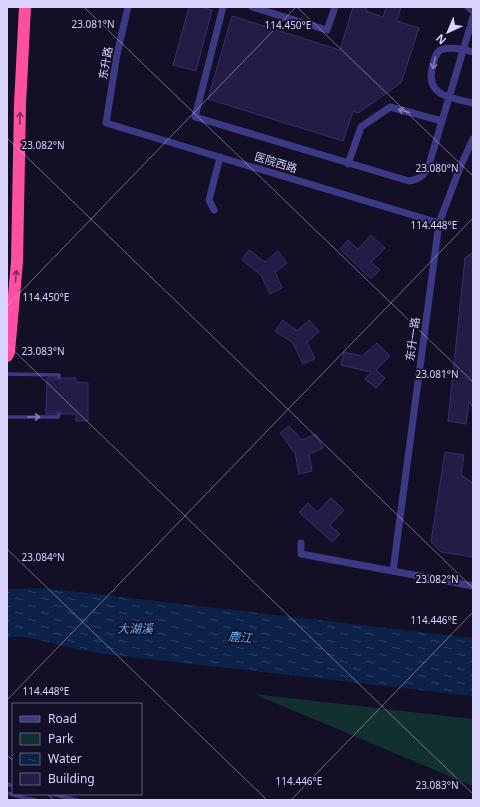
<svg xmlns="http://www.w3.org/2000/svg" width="480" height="807" font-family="'Noto Sans','Noto Sans SC',sans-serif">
  <defs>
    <pattern id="water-ripples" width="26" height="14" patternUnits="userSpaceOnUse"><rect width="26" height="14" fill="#0c2248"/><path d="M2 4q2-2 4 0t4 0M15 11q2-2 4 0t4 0" fill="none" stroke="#2f4163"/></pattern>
  </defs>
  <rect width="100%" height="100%" fill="#130f26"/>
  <path fill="#12302f" d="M254,694L473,719V786Z"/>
  <path fill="url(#water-ripples)" d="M44,588L473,638V696L104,654L75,649L27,637H7V589Z"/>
  <g fill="#241b47" stroke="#3b2d73">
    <path d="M189,7H200L212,10L196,71L173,65Z"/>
    <path d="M353,7H367L366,11L383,17L386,7H401L397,21L419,28L401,83L358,113L353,111L343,141L208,99L232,16L340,50Z"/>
    <path d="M371,235L385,248L371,262L380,270L371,279L340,249L348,240L358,249Z"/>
    <path d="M249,250L265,262L278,251L287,263L275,272L282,288L270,294L261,275L242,260Z"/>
    <path d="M473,252V408L469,401L466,424L448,421L465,258Z"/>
    <path d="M283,320L297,331L309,320L319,332L307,342L315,359L303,364L293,343L275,331Z"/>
    <path d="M377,343L390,356L376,370L385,378L376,388L365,379L371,372L341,365L344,352L362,356Z"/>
    <path d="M47,378H56L59,381H61L62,378H76V382L88,383V421H76V414H62L60,411H57L56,414H46Z"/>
    <path d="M289,426L302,440L316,434L323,448L309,454L312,471L299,474L295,453L280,433Z"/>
    <path d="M445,452L464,455L461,475L473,483V557L441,552L431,542Z"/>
    <path d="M331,498L344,510L330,525L340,534L332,542L299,512L308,503L317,512Z"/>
  </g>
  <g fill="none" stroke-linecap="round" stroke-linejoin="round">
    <g stroke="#3d3a85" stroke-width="3.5">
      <path d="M7,374L59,375V378"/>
      <path d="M7,417H58L59,414"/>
      <path d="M7,784L13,786"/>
      <path d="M7,793L25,798L36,800"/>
      <path d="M51,794L78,800"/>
    </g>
    <g stroke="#3d3a85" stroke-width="7">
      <path d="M128,7L117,54L106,123L439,223"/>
      <path d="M223,7L195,117L409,181C418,180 424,176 428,168L473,17"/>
      <path d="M252,7L327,30L335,7"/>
      <path d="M468,7L473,11"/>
      <path d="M473,52C463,49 450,46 440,50C434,55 434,62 432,69C426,97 453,98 473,103"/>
      <path d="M348,164L361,127L390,107L442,121"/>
      <path d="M214,210L209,200L220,157"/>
      <path d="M301,543V554L473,586"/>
      <path d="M393,571L439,223L461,165L473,139"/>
    </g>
    <path stroke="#ff4fa3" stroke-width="12" d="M7,356L9,352L17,262L20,104L25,7"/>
  </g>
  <defs><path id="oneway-shaft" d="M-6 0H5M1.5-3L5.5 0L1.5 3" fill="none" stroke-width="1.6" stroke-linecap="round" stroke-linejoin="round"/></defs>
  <g stroke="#837fbc">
    <use href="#oneway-shaft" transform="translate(434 63) rotate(103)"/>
    <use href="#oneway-shaft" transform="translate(404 111) rotate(-165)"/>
    <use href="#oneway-shaft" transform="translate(34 417)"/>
  </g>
  <g stroke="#7d2c5e">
    <use href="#oneway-shaft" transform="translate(20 118) rotate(-89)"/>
    <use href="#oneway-shaft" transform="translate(16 276) rotate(-85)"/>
  </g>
  <path fill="none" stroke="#d9d4ff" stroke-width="1" stroke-opacity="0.45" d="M84,7L473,382M297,7L473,176M7,138L473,588M7,306L296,7M7,344L473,794M7,549L267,800M7,700L473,218M7,755L13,761M47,794L54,800M291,800L473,612"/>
  <g text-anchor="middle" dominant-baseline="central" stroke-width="3.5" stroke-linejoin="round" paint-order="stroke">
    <g font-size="11" fill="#d9d4ff" stroke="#130f26">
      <text transform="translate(105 63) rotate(-80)">东升路</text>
      <text transform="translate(276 162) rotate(17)">医院西路</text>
      <text transform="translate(412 339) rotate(-82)">东升一路</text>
    </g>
    <g font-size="12" font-style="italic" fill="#62b6ff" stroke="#130f26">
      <text x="135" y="628">大湖溪</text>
      <text transform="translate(240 637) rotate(5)">鹿江</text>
    </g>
  </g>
  <g font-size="10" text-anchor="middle" fill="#d9d4ff" stroke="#130f26" stroke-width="3.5" stroke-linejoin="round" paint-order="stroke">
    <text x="93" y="28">23.081°N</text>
    <text x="288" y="29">114.450°E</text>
    <text x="43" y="149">23.082°N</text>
    <text x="437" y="172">23.080°N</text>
    <text x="434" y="229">114.448°E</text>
    <text x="46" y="301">114.450°E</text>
    <text x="43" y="355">23.083°N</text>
    <text x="437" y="378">23.081°N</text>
    <text x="43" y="561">23.084°N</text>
    <text x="437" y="583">23.082°N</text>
    <text x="434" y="624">114.446°E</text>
    <text x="46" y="695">114.448°E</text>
    <text x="299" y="785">114.446°E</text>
    <text x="437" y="789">23.083°N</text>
  </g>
  <rect width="480" height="807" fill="none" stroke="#d9d4ff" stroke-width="16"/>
  <rect x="12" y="703" width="130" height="92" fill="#130f26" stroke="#625e7d"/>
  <rect x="20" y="716" width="20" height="6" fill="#3d3a85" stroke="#625e7d"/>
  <text x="48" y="723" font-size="12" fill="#d9d4ff">Road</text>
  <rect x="20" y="733" width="20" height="12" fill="#12302f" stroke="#625e7d"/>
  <text x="48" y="743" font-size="12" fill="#d9d4ff">Park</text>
  <rect x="20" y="753" width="20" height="12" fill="url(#water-ripples)" stroke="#625e7d"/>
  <text x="48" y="763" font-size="12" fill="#d9d4ff">Water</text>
  <rect x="20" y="773" width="20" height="12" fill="#241b47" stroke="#625e7d"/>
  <text x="48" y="783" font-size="12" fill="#d9d4ff">Building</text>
  <g transform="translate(448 32) rotate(224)" stroke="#130f26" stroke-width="3" paint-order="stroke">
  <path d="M0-3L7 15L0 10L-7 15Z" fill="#d9d4ff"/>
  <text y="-6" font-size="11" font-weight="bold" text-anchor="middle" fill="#d9d4ff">N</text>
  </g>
</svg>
